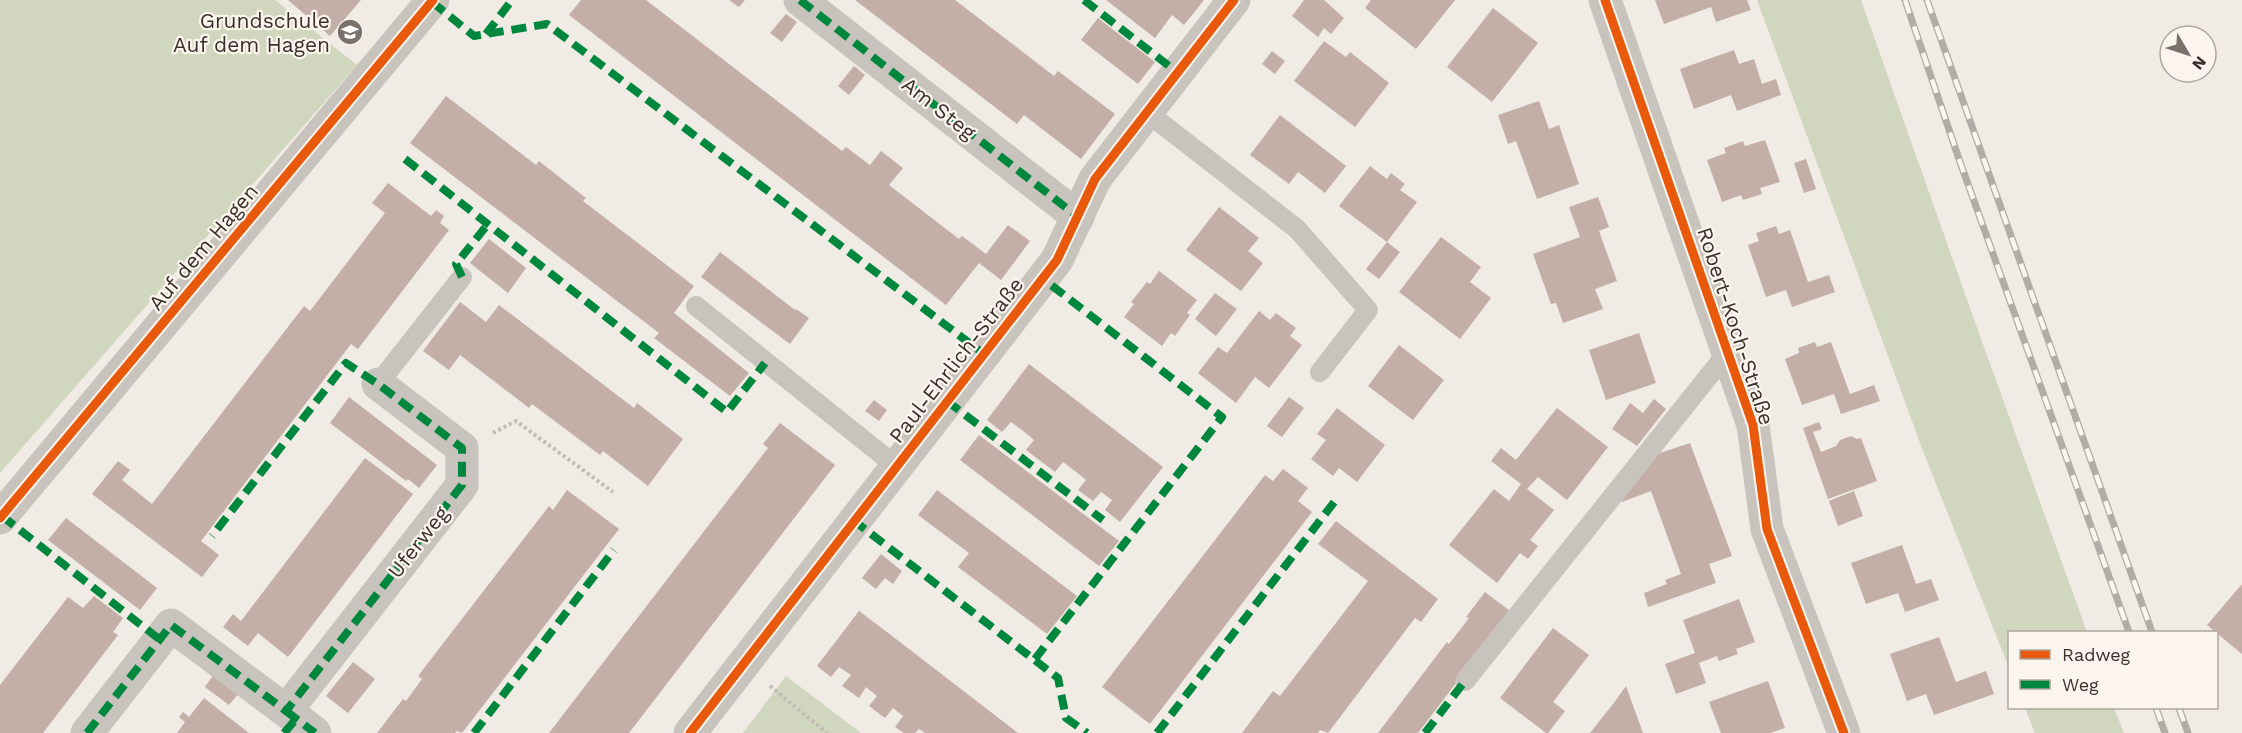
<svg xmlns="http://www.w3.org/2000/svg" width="2242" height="733" font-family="'Work Sans',sans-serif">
  <rect width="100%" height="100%" fill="#f0ebe5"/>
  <g fill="#d1d6bf">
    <path d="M0,0H275L357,65L0,473Z"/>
    <path d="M1757,0H1861L1971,311L2087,632H2010L2009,668L1923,451Z"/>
    <path d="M786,676L861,733H743Z"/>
    <path d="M2025,708H2114L2124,733H2035Z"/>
  </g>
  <g fill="#c3afa7">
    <path d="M288,0H361L330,36Z"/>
    <path d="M581,0H646L842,151L846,147L870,165L881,151L903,168L889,185L959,239L962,236L986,254L1008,225L1030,241L1001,280L979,263L946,305L569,15Z"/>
    <path d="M729,0H745L739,7Z"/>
    <path d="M855,0H955L1054,76L1058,71L1115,114L1081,159L1024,115L1017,124Z"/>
    <path d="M1106,0H1204L1184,25L1172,15L1155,38Z"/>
    <path d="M1304,0H1324L1344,18L1331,34L1324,28L1318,37L1292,16Z"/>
    <path d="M1371,0H1455L1416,49L1365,8Z"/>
    <path d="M1655,0H1747L1751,10L1716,22L1711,7L1664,24Z"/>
    <path d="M1493,8L1538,43L1492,102L1447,67Z"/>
    <path d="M786,14L797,22L782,42L770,33Z"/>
    <path d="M1098,18L1155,62L1138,84L1081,40Z"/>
    <path d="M1324,41L1346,57L1350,52L1389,83L1355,127L1294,81Z"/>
    <path d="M1734,50L1739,64L1754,59L1762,84L1776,79L1781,95L1737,111L1731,95L1694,109L1680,69Z"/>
    <path d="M1272,51L1285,61L1275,74L1262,64Z"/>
    <path d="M854,66L865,75L849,95L838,86Z"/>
    <path d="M446,96L536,165L539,161L586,198L583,201L694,286L674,313L749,373L730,396L654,338L659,333L410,143Z"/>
    <path d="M1539,101L1549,129L1559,125L1579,184L1537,199L1516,141L1508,144L1498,115Z"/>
    <path d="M1280,115L1346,166L1325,193L1298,172L1289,184L1250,155Z"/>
    <path d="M1765,140L1780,182L1760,188L1762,194L1743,200L1741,195L1722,202L1707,160L1726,153L1724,148L1743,141L1745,146Z"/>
    <path d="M1806,159L1816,189L1804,193L1794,163Z"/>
    <path d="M1370,166L1387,179L1391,173L1405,184L1400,190L1417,202L1387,242L1339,206Z"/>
    <path d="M388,183L431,216L436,210L444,216L440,223L449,230L358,349L351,344L201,541L219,555L202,577L92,494L118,461L130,470L122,480L152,504L304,306L310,311L385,213L372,203Z"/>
    <path d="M1598,197L1609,227L1599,231L1617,281L1595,289L1603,309L1563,323L1556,303L1551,304L1533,254L1580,237L1569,207Z"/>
    <path d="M1219,207L1259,238L1248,251L1263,263L1241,291L1186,250Z"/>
    <path d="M1776,226L1779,234L1790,230L1808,282L1829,275L1835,292L1792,307L1786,290L1766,297L1748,245L1759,241L1756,233Z"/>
    <path d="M1441,237L1481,267L1470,282L1491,298L1460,339L1399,292Z"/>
    <path d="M489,239L526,268L508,293L470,263Z"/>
    <path d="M1387,242L1400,252L1379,279L1366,269Z"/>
    <path d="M720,252L795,310L796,309L809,318L790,344L701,277Z"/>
    <path d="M1159,271L1197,300L1187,313L1190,315L1175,336L1171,333L1162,346L1124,317L1134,304L1131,302L1147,282L1150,284Z"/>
    <path d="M1215,293L1237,309L1216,336L1195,319Z"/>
    <path d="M460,302L486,322L499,305L634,408L637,403L683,439L648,486L603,451L600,455L532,404L529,408L460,355L449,370L423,351Z"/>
    <path d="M1259,311L1270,320L1276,313L1296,328L1290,336L1302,345L1269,388L1255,377L1236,403L1198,373L1218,347L1227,353Z"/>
    <path d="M1639,333L1656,383L1606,400L1589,350Z"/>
    <path d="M1815,342L1817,347L1831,342L1850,394L1874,385L1880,401L1841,414L1834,394L1802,405L1785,359L1799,353L1798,348Z"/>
    <path d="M1399,345L1444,380L1413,420L1368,386Z"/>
    <path d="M1029,364L1163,467L1120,522L1105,510L1112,500L1101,492L1093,501L1078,490L1086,480L1075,471L1063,462L1055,472L1026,450L1034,440L1022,430L1011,422L1002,432L987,420Z"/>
    <path d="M349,397L437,465L419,488L408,479L406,481L330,423Z"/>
    <path d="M1289,397L1304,408L1282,437L1267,426Z"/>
    <path d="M1654,399L1666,409L1637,446L1612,429L1630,403L1643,413Z"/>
    <path d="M874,400L887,410L879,421L865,411Z"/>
    <path d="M1337,408L1385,445L1357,482L1339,468L1333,476L1311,459L1326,440L1317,434Z"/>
    <path d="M1557,408L1608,447L1567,500L1538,477L1527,489L1554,510L1530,540L1538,546L1528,559L1520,553L1497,583L1449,545L1494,489L1509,501L1521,484L1491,461L1501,448L1516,460Z"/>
    <path d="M1819,422L1822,429L1813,432L1821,452L1836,446L1840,440L1851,436L1857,439L1861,438L1877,481L1828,499L1803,428Z"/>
    <path d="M780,423L835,465L629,733H549L768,448L763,444Z"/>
    <path d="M979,435L1119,541L1099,566L960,460Z"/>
    <path d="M1690,443L1732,556L1709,564L1716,583L1648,607L1644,593L1667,584L1665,580L1681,574L1651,491L1622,502L1620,498L1654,455Z"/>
    <path d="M365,458L413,494L288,657L258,633L248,646L223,627L233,614L241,621Z"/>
    <path d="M1283,469L1308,488L1298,501L1312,512L1150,724L1102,687L1265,475L1273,481Z"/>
    <path d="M567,490L619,529L462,733L457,731L455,733H377L403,699L406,701L422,679L418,676L549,506L553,510Z"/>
    <path d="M937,490L1077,596L1047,634L958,567L969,553L918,515Z"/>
    <path d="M1854,491L1863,516L1838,526L1829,501Z"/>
    <path d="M66,518L157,588L140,610L48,540Z"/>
    <path d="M1336,521L1438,599L1421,622L1415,618L1328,733L1320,730L1318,733H1242L1273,691L1280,696L1368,581L1318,544Z"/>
    <path d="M1902,545L1916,584L1931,579L1939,600L1905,612L1898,593L1866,604L1851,563Z"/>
    <path d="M881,554L902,571L893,584L885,578L876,589L862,578Z"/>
    <path d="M2242,584V654L2207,625Z"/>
    <path d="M1485,592L1510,611L1492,636L1418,733H1378L1447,642L1449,644L1469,618L1466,617Z"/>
    <path d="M94,596L123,618L113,632L118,635L43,733H0V685L68,597L83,608Z"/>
    <path d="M1739,599L1755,642L1736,649L1738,654L1719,661L1717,656L1699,663L1706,683L1676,694L1665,664L1695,653L1683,620Z"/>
    <path d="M859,611L887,632L1018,733H925L919,729L915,733H904L895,727L903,716L893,708L885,718L869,706L877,696L866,687L859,698L842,686L851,675L839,667L831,677L817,666Z"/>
    <path d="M1553,628L1589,655L1553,702L1565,711L1548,733H1546L1500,698Z"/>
    <path d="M1939,637L1956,682L1986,671L1994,694L1934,715L1926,694L1907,701L1890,654Z"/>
    <path d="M353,662L375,679L348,713L326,696Z"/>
    <path d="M214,674L239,693L229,705L205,687Z"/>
    <path d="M1768,681L1785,728L1770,733H1721L1709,702Z"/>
    <path d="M1626,686L1643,733H1590L1613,704Z"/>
    <path d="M204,698L249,733H177L185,722L179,717L183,712L189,717Z"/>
  </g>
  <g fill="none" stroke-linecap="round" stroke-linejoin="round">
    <g stroke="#c2bbb6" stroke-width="4" stroke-dasharray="3 3" stroke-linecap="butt">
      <path d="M493,433L516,421L613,492"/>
      <path d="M770,686L827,733"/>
    </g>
    <g stroke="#c9c3be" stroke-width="20">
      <path d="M1148,113L1297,229L1368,310L1320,372"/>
      <path d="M696,306L896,466"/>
      <path d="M378,384L462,277"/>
      <path d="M1465,681L1728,352"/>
    </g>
    <g stroke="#c9c3be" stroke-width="33">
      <path d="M800,0L1078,217"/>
      <path d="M1605,0L1753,425L1767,529L1844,733"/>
      <path d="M0,518L433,0"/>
      <path d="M286,711L315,733"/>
      <path d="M87,733L171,625L286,711L462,485V448L378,384"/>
      <path d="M690,733L1057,260L1095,179L1234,0"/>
    </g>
    <g stroke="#b1aca8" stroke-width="7">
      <g id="rail">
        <path d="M1905,0L1960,162L2129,632"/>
        <path d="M1927,0L2152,632"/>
        <path d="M2156,708L2165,733"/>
        <path d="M2179,708L2188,733"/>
      </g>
    </g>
    <use href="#rail" stroke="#fbf5ee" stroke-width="4.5" stroke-dasharray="14" stroke-linecap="butt"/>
    <g stroke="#00873e" stroke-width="8" stroke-dasharray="15 8" stroke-linecap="butt">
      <path d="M800,0L1078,217"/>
      <path d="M1084,0L1178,73"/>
      <path d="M432,2L474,36L547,24L984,354"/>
      <path d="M486,34L512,0"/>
      <path d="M405,159L727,412L765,363"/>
      <path d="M462,277L456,264L488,224"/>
      <path d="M947,401L1103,520"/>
      <path d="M2,516L159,639"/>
      <path d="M853,520L1058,678L1066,718L1087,733"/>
      <path d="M1035,659L1222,417L1042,278"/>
      <path d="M286,711L315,733"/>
      <path d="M87,733L171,625L286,711L462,485V448L378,384L346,363L212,536"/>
      <path d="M284,733L296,719"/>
      <path d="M474,733L614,550"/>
      <path d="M1157,733L1335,501"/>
      <path d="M1425,733L1465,681"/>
    </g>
    <g stroke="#fbf5ee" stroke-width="13">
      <g id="cycleway">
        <path d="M1605,0L1753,425L1767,529L1844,733"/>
        <path d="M0,518L433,0"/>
        <path d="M690,733L1057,260L1095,179L1234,0"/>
      </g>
    </g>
    <use href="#cycleway" stroke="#e8590c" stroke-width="9"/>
  </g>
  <defs>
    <g id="school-disc" transform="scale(1.35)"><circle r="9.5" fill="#7a716c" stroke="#fbf5ee"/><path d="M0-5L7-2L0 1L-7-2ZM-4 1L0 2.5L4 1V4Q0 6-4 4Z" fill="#fff"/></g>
  </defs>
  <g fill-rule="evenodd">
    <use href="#school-disc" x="350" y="32"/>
  </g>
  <g text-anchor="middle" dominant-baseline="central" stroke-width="4.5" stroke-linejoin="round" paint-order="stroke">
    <g font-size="21" fill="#3b302b" stroke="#fbf5ee" text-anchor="end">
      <text x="330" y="20">Grundschule<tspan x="330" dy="24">Auf dem Hagen</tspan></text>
    </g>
    <g font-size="21" fill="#3b302b" stroke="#fbf5ee">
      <text transform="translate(939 108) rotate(38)">Am Steg</text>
      <text transform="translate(203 247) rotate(-50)">Auf dem Hagen</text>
      <text transform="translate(1736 326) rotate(72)">Robert-Koch-Straße</text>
      <text transform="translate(956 360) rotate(-52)">Paul-Ehrlich-Straße</text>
      <text transform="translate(418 542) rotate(-52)">Uferweg</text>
    </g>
  </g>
  <rect x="2008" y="631" width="210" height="78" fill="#fbf5ee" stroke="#aea6a0" stroke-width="1.5"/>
  <rect x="2020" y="650" width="30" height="9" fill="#e8590c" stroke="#aea6a0" stroke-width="1.5"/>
  <text x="2062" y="661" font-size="18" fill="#3b302b">Radweg</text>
  <rect x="2020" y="680" width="30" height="9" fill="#00873e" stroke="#aea6a0" stroke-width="1.5"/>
  <text x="2062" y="691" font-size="18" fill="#3b302b">Weg</text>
  <g transform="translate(2188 54) rotate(129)"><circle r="28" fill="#fbf5ee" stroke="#aea6a0" stroke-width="1.5"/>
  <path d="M0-4.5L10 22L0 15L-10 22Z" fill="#7a716c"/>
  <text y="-9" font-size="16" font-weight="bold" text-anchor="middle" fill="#3b302b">N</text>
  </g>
</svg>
